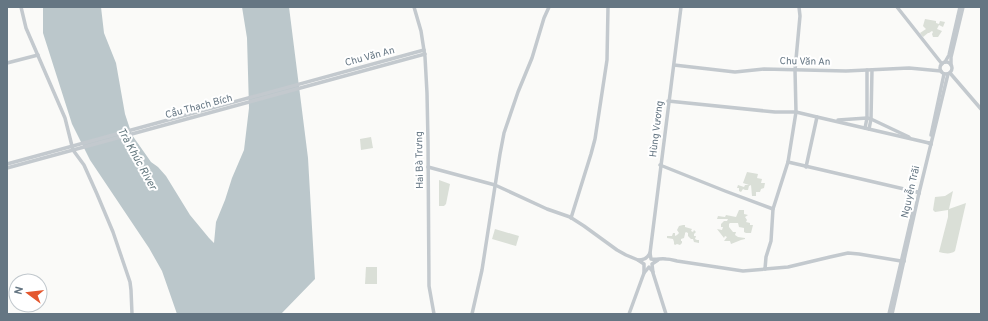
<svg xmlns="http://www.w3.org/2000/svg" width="988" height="321" font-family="Overpass,sans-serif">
  <rect width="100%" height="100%" fill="#fafaf8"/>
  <g fill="#dadfd7">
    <path d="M925,19L936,21V23L939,24L940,21L945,22L943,27L939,25L937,29L942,31L938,37H933L932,34L933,32L932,31L929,33H928L923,37L920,33L926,29L923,26Z"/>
    <path d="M371,137L373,148L361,150L360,139Z"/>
    <path d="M747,172L758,174L757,178L762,179L761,183H765L764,188L761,189L760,192H756V196H752L751,185L749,186L748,190H745L743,189L741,192L739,191V188H737L738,185L744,187L745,185H749L743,183Z"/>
    <path d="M439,180L450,184L446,204L444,206H439Z"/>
    <path d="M953,191L949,209L966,203L955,251C950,255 944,253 939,252L948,217V210L935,212L933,210L935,197L945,196Z"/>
    <path d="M739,210H744V214L748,215L745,217L747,220L746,222L750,223V225H753L751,233H746L744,232V228L739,227L738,223H730L729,224V227L733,232H736L735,235L738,237L745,238V239L741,240L731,244L730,241H724L727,237L725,236L724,238L717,229L722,230L723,227H721V224L724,221H727L728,219H717L718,216L725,217L726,215L736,217Z"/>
    <path d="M683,225H685V227L692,229L691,231L693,232L694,230L696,232L694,234V236H696L695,239L697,240H699V243L694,242L693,239H691L688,236V233L686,232L685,233V234L684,238L681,239V241H682V243L680,245L677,244L675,245L674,244V242L673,239L667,238V236H672L673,233H675V236L677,235L679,233L677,230L679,226Z"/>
    <path d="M495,229L519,236L516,246L492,239Z"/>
    <path d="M366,267H377V284H365Z"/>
  </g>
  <path fill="#bbc7cb" d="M43,7H101L104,33L116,63L125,114L132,135L151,162L158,167L166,176L190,215L209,238L214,243L216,222L225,200L232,178L244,150L249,108L247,38L242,7H289L308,158L315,279L281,314H177L162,271L149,248L90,160L72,124L43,33Z"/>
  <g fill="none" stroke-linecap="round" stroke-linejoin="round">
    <g stroke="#c3c9ce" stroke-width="3.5">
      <path d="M21,7L26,28L65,118L73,150L84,165L97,194L113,232L130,282L131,290L132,314"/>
      <path d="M414,7L421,31L425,57L427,93L428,142L429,286L434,314"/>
      <path d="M897,7L942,64"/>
      <path d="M945,62L949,55L960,7"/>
      <circle cx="946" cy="68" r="6"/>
      <path d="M7,63L38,55"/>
      <path d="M674,65L735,72L764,69L846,71L909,68L941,71"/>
      <path d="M951,65V57L963,7"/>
      <path d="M950,73L981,109"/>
      <path d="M668,101L775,112H796L817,117L929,143"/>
      <path d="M838,120L867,118L871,119L909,137"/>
      <path d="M865,128L867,118V70"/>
      <path d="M869,129L871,119L872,70"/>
      <path d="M931,135L944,74"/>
      <path d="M788,162L917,192"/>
      <path d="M7,164L424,50"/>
      <path d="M660,165L725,191L773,209"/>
      <path d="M428,167L495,185L547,209L570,217L584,226L617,250L626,255L638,260L644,264V273"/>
      <path d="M806,167L817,117"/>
      <path d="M7,168L425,54"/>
      <path d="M571,218L591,154L595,139L607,60L608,7"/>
      <path d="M650,253L651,259C657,260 661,258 666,259C670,259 673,260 677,261L743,271L788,267L830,257L848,253L859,254L901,261"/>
      <path d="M638,260C644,260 648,258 650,253L681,7"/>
      <path d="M658,260L652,264L653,273L666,314"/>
      <path d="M765,269L766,257L771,241L773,209L788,162L796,112L795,70L800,16L799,7"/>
      <path d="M472,314L482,270L500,154L504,133L518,92L532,58L544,18L549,7"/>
      <path d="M629,314L644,273L649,267L653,272"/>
      <path d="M889,314L913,211"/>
      <path d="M892,314L919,193L948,74"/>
    </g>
    <g stroke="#c3c9ce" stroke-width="4">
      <path d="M958,17H960"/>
      <path d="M929,143L931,144"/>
      <path d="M917,192L919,193"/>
      <path d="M901,261H904"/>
    </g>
  </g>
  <g text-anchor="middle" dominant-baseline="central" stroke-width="4" stroke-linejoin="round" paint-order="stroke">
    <g font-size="10" fill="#657683" stroke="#fff">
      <text transform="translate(370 57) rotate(-15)">Chu Văn An</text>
      <text transform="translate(805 62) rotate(1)">Chu Văn An</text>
      <text transform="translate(199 107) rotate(-15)">Cầu Thạch Bích</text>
      <text transform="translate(657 129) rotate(-83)">Hùng Vương</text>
      <text transform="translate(420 160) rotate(-91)">Hai Bà Trưng</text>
      <text transform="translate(911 192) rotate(-77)">Nguyễn Trãi</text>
    </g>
    <g font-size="11" font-style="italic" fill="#60757c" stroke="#fff">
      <text transform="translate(137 159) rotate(61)">Trà Khúc River</text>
    </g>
  </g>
  <rect width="988" height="321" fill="none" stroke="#657683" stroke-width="16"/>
  <g transform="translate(28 293) rotate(285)"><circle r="19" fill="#ffffff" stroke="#c1c8cd"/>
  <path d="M0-3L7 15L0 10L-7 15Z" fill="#e4572e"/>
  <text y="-6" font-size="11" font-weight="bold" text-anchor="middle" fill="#657683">N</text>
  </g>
</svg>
